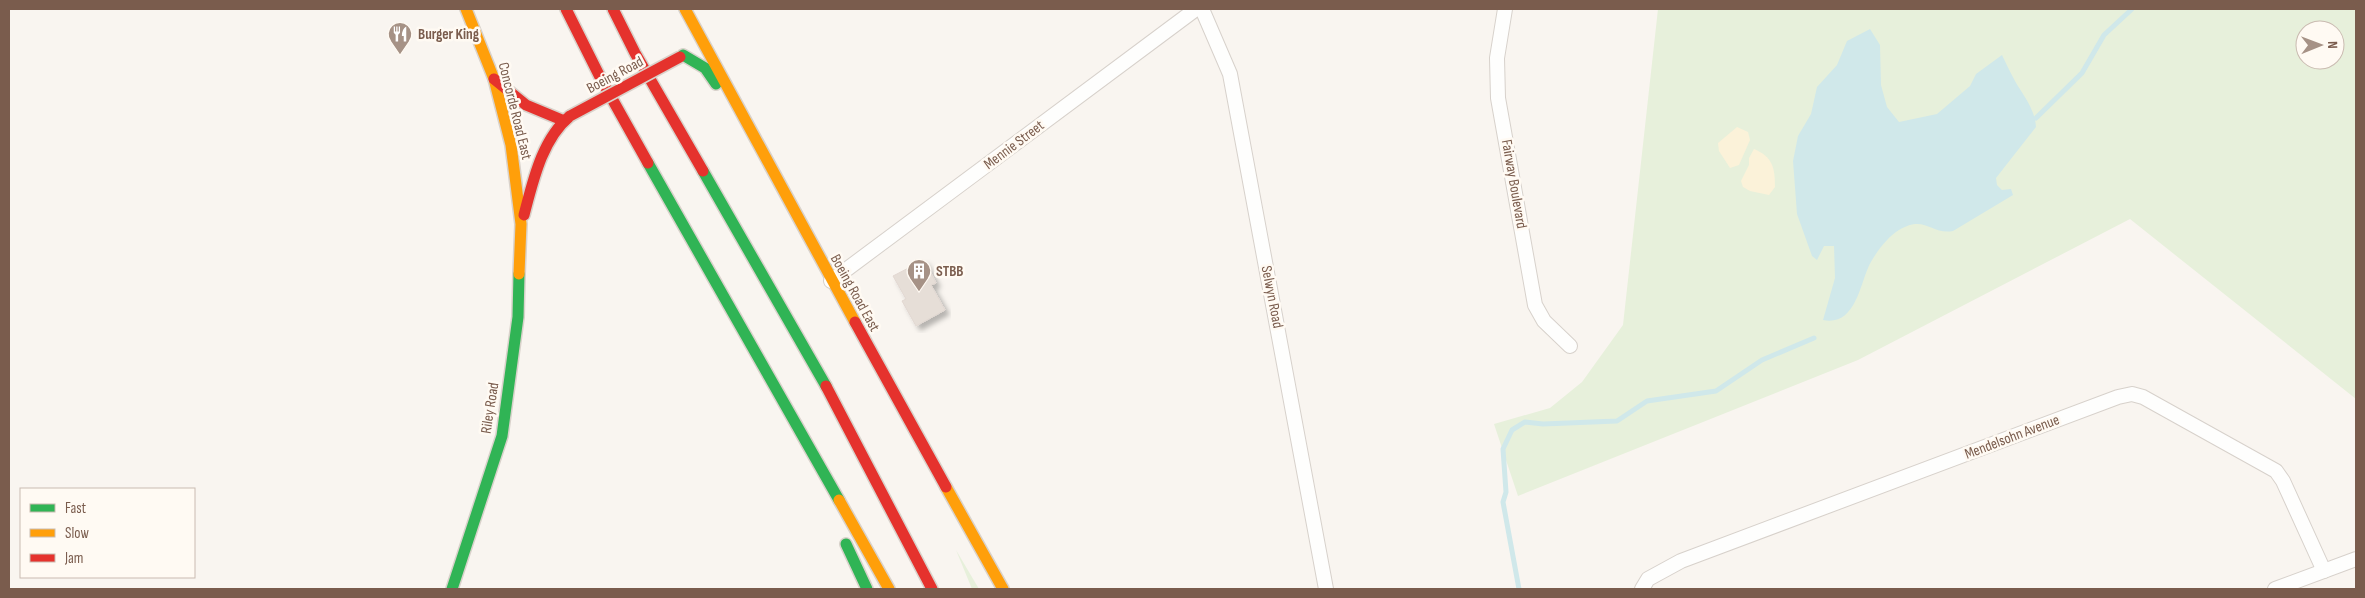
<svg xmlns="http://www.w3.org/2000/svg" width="2365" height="598" font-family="'Sofia Sans Condensed',sans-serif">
  <defs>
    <filter id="shadow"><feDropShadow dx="4.5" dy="4.5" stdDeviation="2.5" flood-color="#0004"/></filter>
  </defs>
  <rect width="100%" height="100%" fill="#f9f5f0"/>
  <g fill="#e7f0db" fill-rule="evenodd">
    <path d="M1658,9H2356V399L2130,219L1858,360L1518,496L1494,424L1550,408L1582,382L1623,325ZM2305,30H2335V60H2305Z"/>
    <path d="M956,550L979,589H972Z"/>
  </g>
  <g fill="#fbf2d9">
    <path d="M1737,127L1748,132L1750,140L1739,165L1730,168L1719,151L1718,143Z"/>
    <path d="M1754,149C1773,157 1775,168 1775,187L1769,195L1750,191L1743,187L1741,181L1749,165V158Z"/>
  </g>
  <path fill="#d0e8ea" d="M1870,29L1880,45L1881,85L1887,107L1899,122L1937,114L1970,86L1976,74L2002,55C2006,63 2010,72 2015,81C2023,95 2035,109 2036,127L1996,178L1997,185L2002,190L2011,189L2013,195L1953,231C1931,235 1925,214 1899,230C1888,236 1873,256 1868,268C1859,289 1854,326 1823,320L1835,278L1834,246H1824L1817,260L1812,256L1797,214L1793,161L1798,136L1811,114L1817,87L1837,65L1847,41Z"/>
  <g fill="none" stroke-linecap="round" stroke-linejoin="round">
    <g stroke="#d0e8ea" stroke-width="5">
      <path d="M2036,118L2082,73L2104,35L2132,9"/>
      <path d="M1519,589L1503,502L1506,492L1503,449L1512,430L1525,422L1543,424L1617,421L1647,401L1716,391L1762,360L1814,338"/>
    </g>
  </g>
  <path fill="#e6ded7" stroke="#e2d8d2" filter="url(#shadow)" d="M924,260L936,283L931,285L945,310L916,326L902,301L906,299L893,276Z"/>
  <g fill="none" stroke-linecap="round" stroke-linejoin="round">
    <g stroke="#d7d1cb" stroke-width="16">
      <g id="street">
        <path d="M1202,9L1230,74L1326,589"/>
        <path d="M1505,9L1497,58L1498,98L1535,305L1544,321L1570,346"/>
        <path d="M831,281L1196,9"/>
        <path d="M1642,589L1648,579L1681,561L2118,397L2132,394L2143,397L2276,471L2283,481L2324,571"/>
        <path d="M2275,589L2356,559"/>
      </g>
    </g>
    <g stroke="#d9d2cb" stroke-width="14">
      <g id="fast">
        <path d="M683,55L705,68L716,84"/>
        <path d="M648,163L839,500"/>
        <path d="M703,171L826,386"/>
        <path d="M846,544L867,589"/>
        <path d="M452,589L502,436L518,317L519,274"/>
      </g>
    </g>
    <g stroke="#d9d2cb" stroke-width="14">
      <g id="slow">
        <path d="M466,9L494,79L511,145L521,224L519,274"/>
        <path d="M685,9L855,322"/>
        <path d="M946,487L1003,589"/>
        <path d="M839,500L889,589"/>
      </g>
    </g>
    <g stroke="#d9d2cb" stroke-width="14">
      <g id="jam">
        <path d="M566,9L601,79L648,163"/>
        <path d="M613,9L635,53L703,171"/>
        <path d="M494,79L526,105L562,120"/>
        <path d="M524,215C533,181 542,139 570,116"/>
        <path d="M855,322L946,487"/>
        <path d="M826,386L932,589"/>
      </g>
    </g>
    <use href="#street" stroke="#fefefd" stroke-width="14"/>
    <use href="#fast" stroke="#30b455" stroke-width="11"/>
    <use href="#slow" stroke="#ff9f0a" stroke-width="11"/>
    <use href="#jam" stroke="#e5322d" stroke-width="11"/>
    <g stroke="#d9d2cb" stroke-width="14" stroke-linecap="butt">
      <path id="jam-bridge" d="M570,116L680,57"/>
    </g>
    <use href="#jam-bridge" stroke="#e5322d" stroke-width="11"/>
  </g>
  <defs>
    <g id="restaurant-pin" transform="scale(1.25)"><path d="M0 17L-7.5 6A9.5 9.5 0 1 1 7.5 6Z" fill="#a69286" stroke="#fffaf3"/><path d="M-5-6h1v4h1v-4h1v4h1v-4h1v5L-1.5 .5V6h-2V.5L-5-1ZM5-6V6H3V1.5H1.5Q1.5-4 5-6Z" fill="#fff"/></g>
    <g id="building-pin" transform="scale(1.25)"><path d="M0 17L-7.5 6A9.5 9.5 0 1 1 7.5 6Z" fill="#a69286" stroke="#fffaf3"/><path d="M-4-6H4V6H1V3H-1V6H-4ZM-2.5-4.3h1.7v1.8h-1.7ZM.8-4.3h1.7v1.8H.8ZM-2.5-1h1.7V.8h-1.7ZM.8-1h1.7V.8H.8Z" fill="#fff"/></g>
  </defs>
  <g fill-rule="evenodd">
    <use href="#restaurant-pin" x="400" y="34"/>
    <use href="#building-pin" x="919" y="271"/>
  </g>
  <g text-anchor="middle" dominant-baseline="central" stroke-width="5" stroke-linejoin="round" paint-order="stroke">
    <g font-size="15" font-weight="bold" fill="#7a5c4d" stroke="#fffaf3" text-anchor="start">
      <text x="418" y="34">Burger King</text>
      <text x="936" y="271">STBB</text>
    </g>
    <g font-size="15" fill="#7a5c4d" stroke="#fffaf3">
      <text transform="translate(615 75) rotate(-28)">Boeing Road</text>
      <text transform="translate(515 111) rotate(76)">Concorde Road East</text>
      <text transform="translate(1014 145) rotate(-37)">Mennie Street</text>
      <text transform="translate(1514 184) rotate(80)">Fairway Boulevard</text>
      <text transform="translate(855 293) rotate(61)">Boeing Road East</text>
      <text transform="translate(1272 297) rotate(79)">Selwyn Road</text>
      <text transform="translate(490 408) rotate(-81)">Riley Road</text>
      <text transform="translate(2012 437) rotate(-21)">Mendelsohn Avenue</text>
    </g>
  </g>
  <rect width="2365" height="598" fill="none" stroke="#7a5c4d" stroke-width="20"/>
  <rect x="20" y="488" width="175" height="90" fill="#fffaf3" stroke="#cabbb1"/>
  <rect x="30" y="504" width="25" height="8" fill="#30b455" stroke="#cabbb1"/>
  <text x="65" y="513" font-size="15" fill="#7a5c4d">Fast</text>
  <rect x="30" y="529" width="25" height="8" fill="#ff9f0a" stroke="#cabbb1"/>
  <text x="65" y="538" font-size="15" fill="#7a5c4d">Slow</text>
  <rect x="30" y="554" width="25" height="8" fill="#e5322d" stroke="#cabbb1"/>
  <text x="65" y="563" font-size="15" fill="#7a5c4d">Jam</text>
  <g transform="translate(2320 45) rotate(89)"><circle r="24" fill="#fffaf3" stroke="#cabbb1"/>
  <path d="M0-4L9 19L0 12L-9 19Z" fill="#a69286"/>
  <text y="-8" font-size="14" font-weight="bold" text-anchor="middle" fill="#7a5c4d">N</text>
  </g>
</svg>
